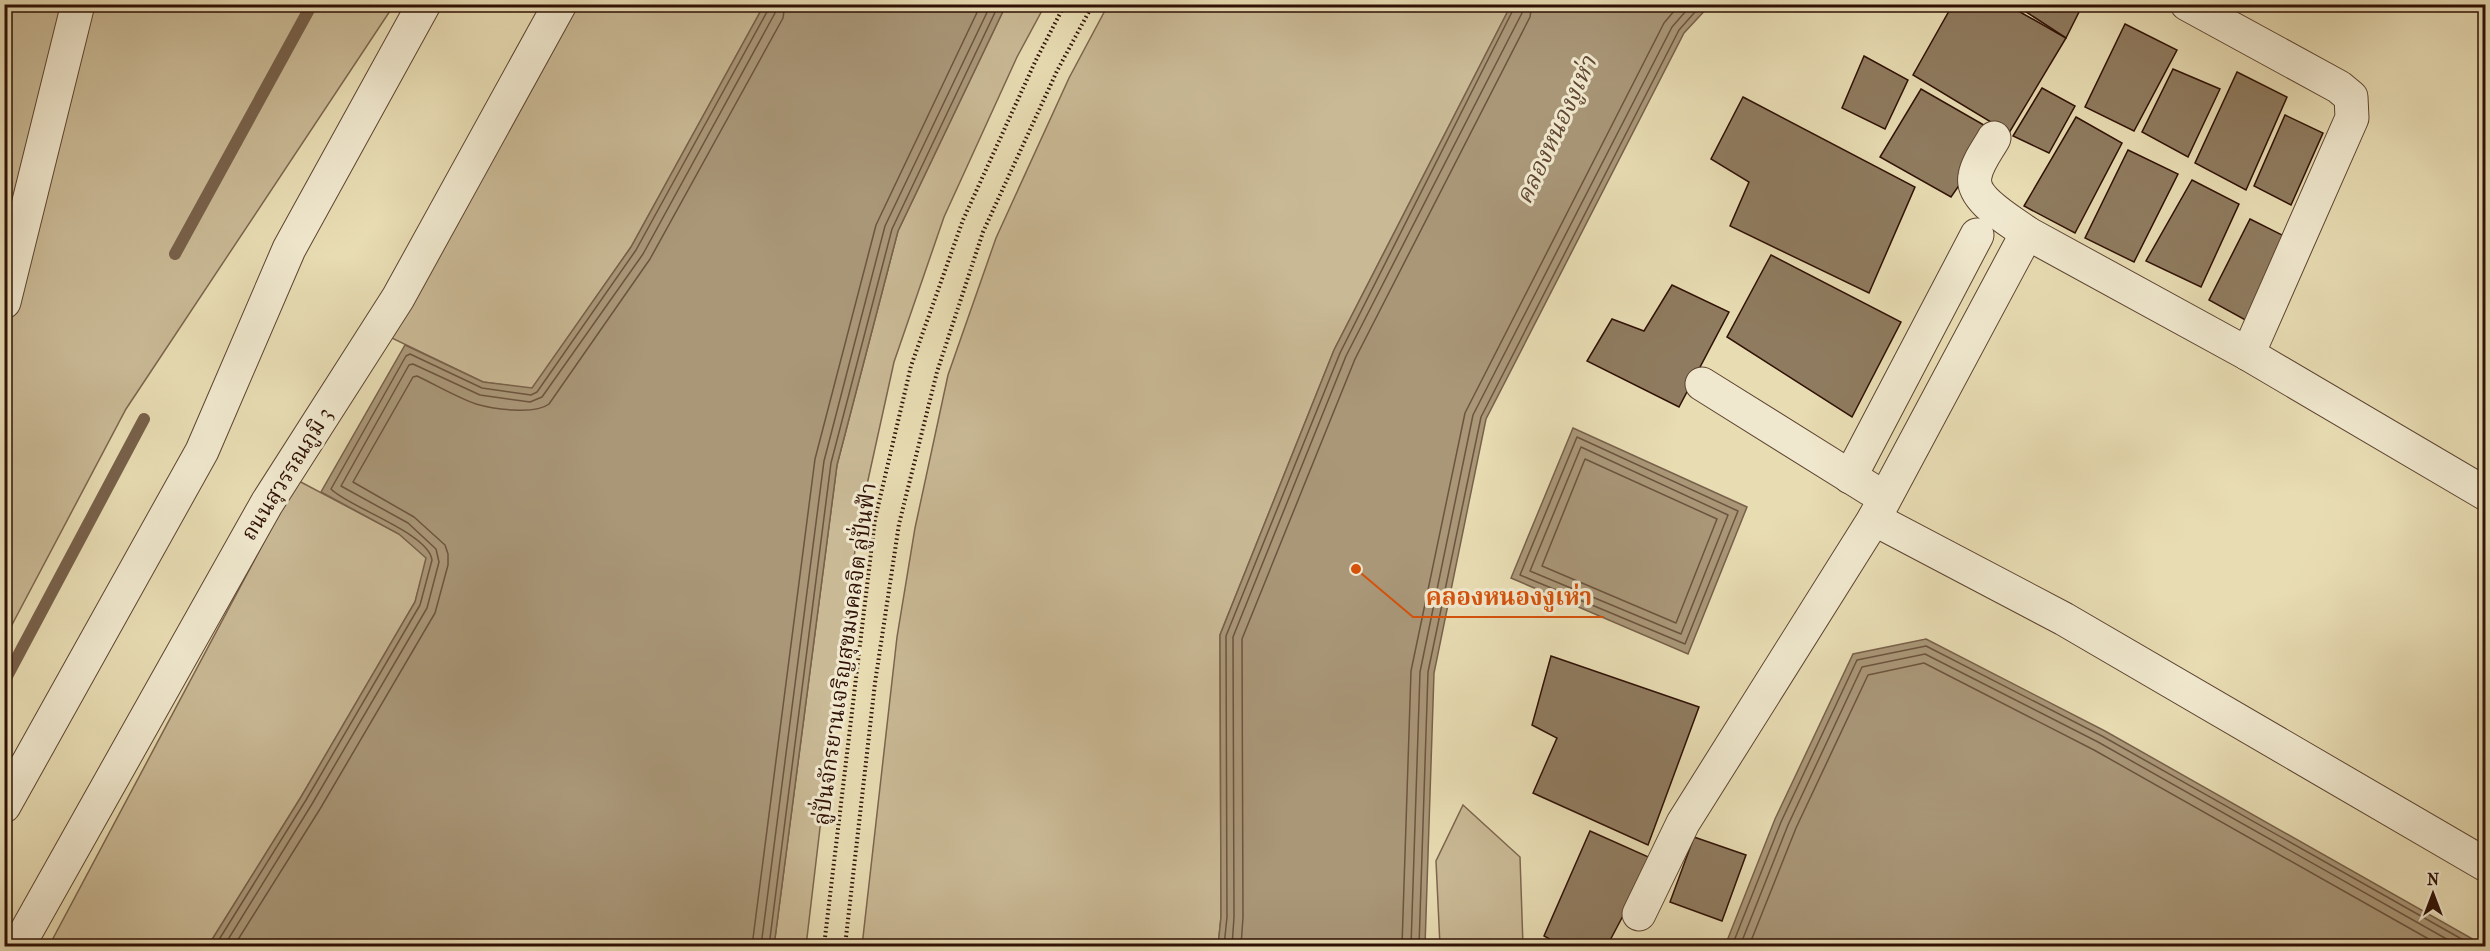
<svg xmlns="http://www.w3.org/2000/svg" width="2490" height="951" font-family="'IM FELL French Canon','Noto Serif Thai',serif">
  <rect width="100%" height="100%" fill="#e8dcb3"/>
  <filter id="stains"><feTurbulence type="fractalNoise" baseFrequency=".00333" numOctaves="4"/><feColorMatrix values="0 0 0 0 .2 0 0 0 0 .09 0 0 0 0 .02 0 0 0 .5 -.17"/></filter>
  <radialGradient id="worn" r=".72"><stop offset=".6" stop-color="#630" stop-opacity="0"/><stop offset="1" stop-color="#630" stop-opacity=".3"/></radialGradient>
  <g fill="#c9b995" stroke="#7c654d" stroke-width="1.5">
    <path d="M5,5H394L126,409L5,638Z"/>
    <path d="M559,5H764L631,247L532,389L483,382L371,328Z"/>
    <path d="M1006,5H1045L1017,57L944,217L894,362L859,521L838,676L806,946H774L837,465L898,231Z"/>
    <path d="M1108,5H1511L1334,350L1220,635L1221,917L1218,946H862L897,637L915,528L948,375L996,238L1069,78Z"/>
    <path d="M297,480L399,534L427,558L415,602L301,797L208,946H49Z"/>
    <path d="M1463,805L1520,857L1523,946H1440L1436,861Z"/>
  </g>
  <g fill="#a99778" stroke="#78614a" stroke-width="1.5">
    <path d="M764,5H1006L898,231L837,465L774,946H208L301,797L415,602L426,558L399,534L321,492L405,345L483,382L532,388L631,247Z"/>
    <path d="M1511,5H1710L1684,33L1486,419L1434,673L1425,946H1218L1221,917L1220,635L1334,350Z"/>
    <path d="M1573,428L1747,507L1688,654L1511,578Z"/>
    <path d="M1926,639L2105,731L2485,946H1725L1775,819L1853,654Z"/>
  </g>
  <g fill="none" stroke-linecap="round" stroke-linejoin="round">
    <g stroke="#6c543e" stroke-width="1.5">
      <path d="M1577,437L1738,511L1685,644L1520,575Z"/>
      <path d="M1581,447L1728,515L1681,634L1530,571Z"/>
      <path d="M1585,459L1717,519L1676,623L1542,566Z"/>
      <path d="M215,946L306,800L420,605L432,560C429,533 348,507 331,489L406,356L410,354L482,388L531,395L537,392L636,250L768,10L769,4"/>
      <path d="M224,946L312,804L427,608L439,562L436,549L408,523L341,486L409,365L413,364L480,395L530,402L542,397L643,254L775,13L776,4"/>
      <path d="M234,946L320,809L435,613L448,565V554L445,545L414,517L353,482L413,377L417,376C436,385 456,397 476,404C493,409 535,415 549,404L650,259L783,18L785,4"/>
      <path d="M752,946L815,459L876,225L981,4"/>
      <path d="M761,946L824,461L885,226L991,4"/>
      <path d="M769,946L831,463L892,229L999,4"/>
      <path d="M1224,946L1227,917L1226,636L1340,353L1516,4"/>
      <path d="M1232,946L1234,917L1233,637L1346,356L1522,13L1523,4"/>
      <path d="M1241,946L1243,917L1242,639L1355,359L1530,17L1532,4"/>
      <path d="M1402,946L1411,671L1465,413L1664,23L1680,4"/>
      <path d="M1411,946L1420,672L1473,415L1672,27L1692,4"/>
      <path d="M1419,946L1428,672L1481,417L1679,30L1702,4"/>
      <path d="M1732,946L1781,822L1857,660L1926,646L2102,736L2474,946"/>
      <path d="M1740,946L1788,825L1862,667L1925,654L2098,742L2459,946"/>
      <path d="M1749,946L1796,828L1868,675L1924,663L2094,750L2441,946"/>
    </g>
    <g stroke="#78614a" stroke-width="12">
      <path d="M175,254L312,4"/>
      <path d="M4,682L144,419"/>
    </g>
  </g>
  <g fill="#8f7b5f" stroke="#2f1105" stroke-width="1.5">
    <path d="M1953,4H2006L2066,38L2009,133L1913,75Z"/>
    <path d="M2014,4H2083L2066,38Z"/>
    <path d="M2125,24L2177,50L2134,131L2085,107Z"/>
    <path d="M1864,56L1908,80L1885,129L1842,108Z"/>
    <path d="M2173,69L2220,89L2188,157L2142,132Z"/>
    <path d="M2237,72L2287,97L2246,190L2195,163Z"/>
    <path d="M2042,88L2075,106L2049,153L2013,136Z"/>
    <path d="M1921,89L1996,132L1951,197L1880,157Z"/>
    <path d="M1743,97L1915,187L1869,293L1730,226L1749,182L1711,159Z"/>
    <path d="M2285,115L2323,133L2291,205L2254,186Z"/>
    <path d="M2076,117L2122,143L2075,233L2024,206Z"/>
    <path d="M2128,150L2178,174L2134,262L2085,238Z"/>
    <path d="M2192,180L2239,204L2201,287L2146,261Z"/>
    <path d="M2250,219L2292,240L2249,322L2209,300Z"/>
    <path d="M1771,255L1901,322L1852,417L1727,337Z"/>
    <path d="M1672,285L1729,312L1679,407L1587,361L1612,319L1644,331Z"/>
    <path d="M1551,656L1699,707L1648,845L1533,793L1557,738L1532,725Z"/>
    <path d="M1590,831L1653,859L1607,946H1562L1544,936Z"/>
    <path d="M1694,837L1746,855L1722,921L1670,902Z"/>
  </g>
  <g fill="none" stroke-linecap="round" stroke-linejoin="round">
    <g stroke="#5d4430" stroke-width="35">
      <g id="minor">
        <path d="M2187,4L2339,87L2351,97L2352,118L2248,354"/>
        <path d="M1994,138C1988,149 1977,163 1975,176C1970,199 2011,221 2027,233"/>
        <path d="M4,302L78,4"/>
        <path d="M1702,384L1870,489"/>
        <path d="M1850,477L1977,235"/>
        <path d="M1874,519L2064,619L2486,865"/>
        <path d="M4,806L202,451L289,249L424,4"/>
        <path d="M1639,914L1683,823L1874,519L2027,233L2248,354L2486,494"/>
        <path d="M18,946L267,503L398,298L560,4"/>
      </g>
    </g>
    <g stroke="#2f1105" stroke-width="4" stroke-dasharray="1.5 3" stroke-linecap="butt">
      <path d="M824,946L875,519L911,366L963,220L1035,62L1065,4"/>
      <path d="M845,946L875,683L899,524L937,372L983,232L1057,71L1093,4"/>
    </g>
    <use href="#minor" stroke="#f0e8ce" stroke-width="33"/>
  </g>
  <g text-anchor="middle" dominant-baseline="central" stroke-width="6" stroke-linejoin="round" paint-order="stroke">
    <g font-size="22" fill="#2f1105" stroke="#f0e8ce">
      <text transform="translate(287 474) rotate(-58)">ถนนสุวรรณภูมิ 3</text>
      <text transform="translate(845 654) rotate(-82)">ลู่ปั่นจักรยานเจริญสุขมงคลจิต ลู่ปั่นฟ้า</text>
    </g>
    <g font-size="24" font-style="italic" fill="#604733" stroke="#f0e8ce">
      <text transform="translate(1556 130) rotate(-65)">คลองหนองงูเห่า</text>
    </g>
  </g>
  <path fill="none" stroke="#d6520b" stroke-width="2" d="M1356 569L1413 617H1604"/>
  <circle fill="#d6520b" stroke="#f0e8ce" stroke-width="2" cx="1356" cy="569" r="6"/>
  <g font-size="24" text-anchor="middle" font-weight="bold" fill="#d6520b" stroke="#f0e8ce" stroke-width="6" stroke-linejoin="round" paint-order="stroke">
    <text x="1509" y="605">คลองหนองงูเห่า</text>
  </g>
  <rect width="2490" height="951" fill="none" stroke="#e8dcb3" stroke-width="24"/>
  <rect x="6" y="6" width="2478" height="939" fill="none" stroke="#2f1105" stroke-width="3"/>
  <rect x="12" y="12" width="2466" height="927" fill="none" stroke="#2f1105" stroke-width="1.5"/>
  <g transform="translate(2433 894)" stroke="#f0e8ce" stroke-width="4.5" paint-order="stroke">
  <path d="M0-4.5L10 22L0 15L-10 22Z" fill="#2f1105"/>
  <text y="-9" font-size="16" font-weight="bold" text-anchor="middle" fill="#2f1105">N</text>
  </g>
  <rect width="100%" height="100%" filter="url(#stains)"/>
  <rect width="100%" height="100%" fill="url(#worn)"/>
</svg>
